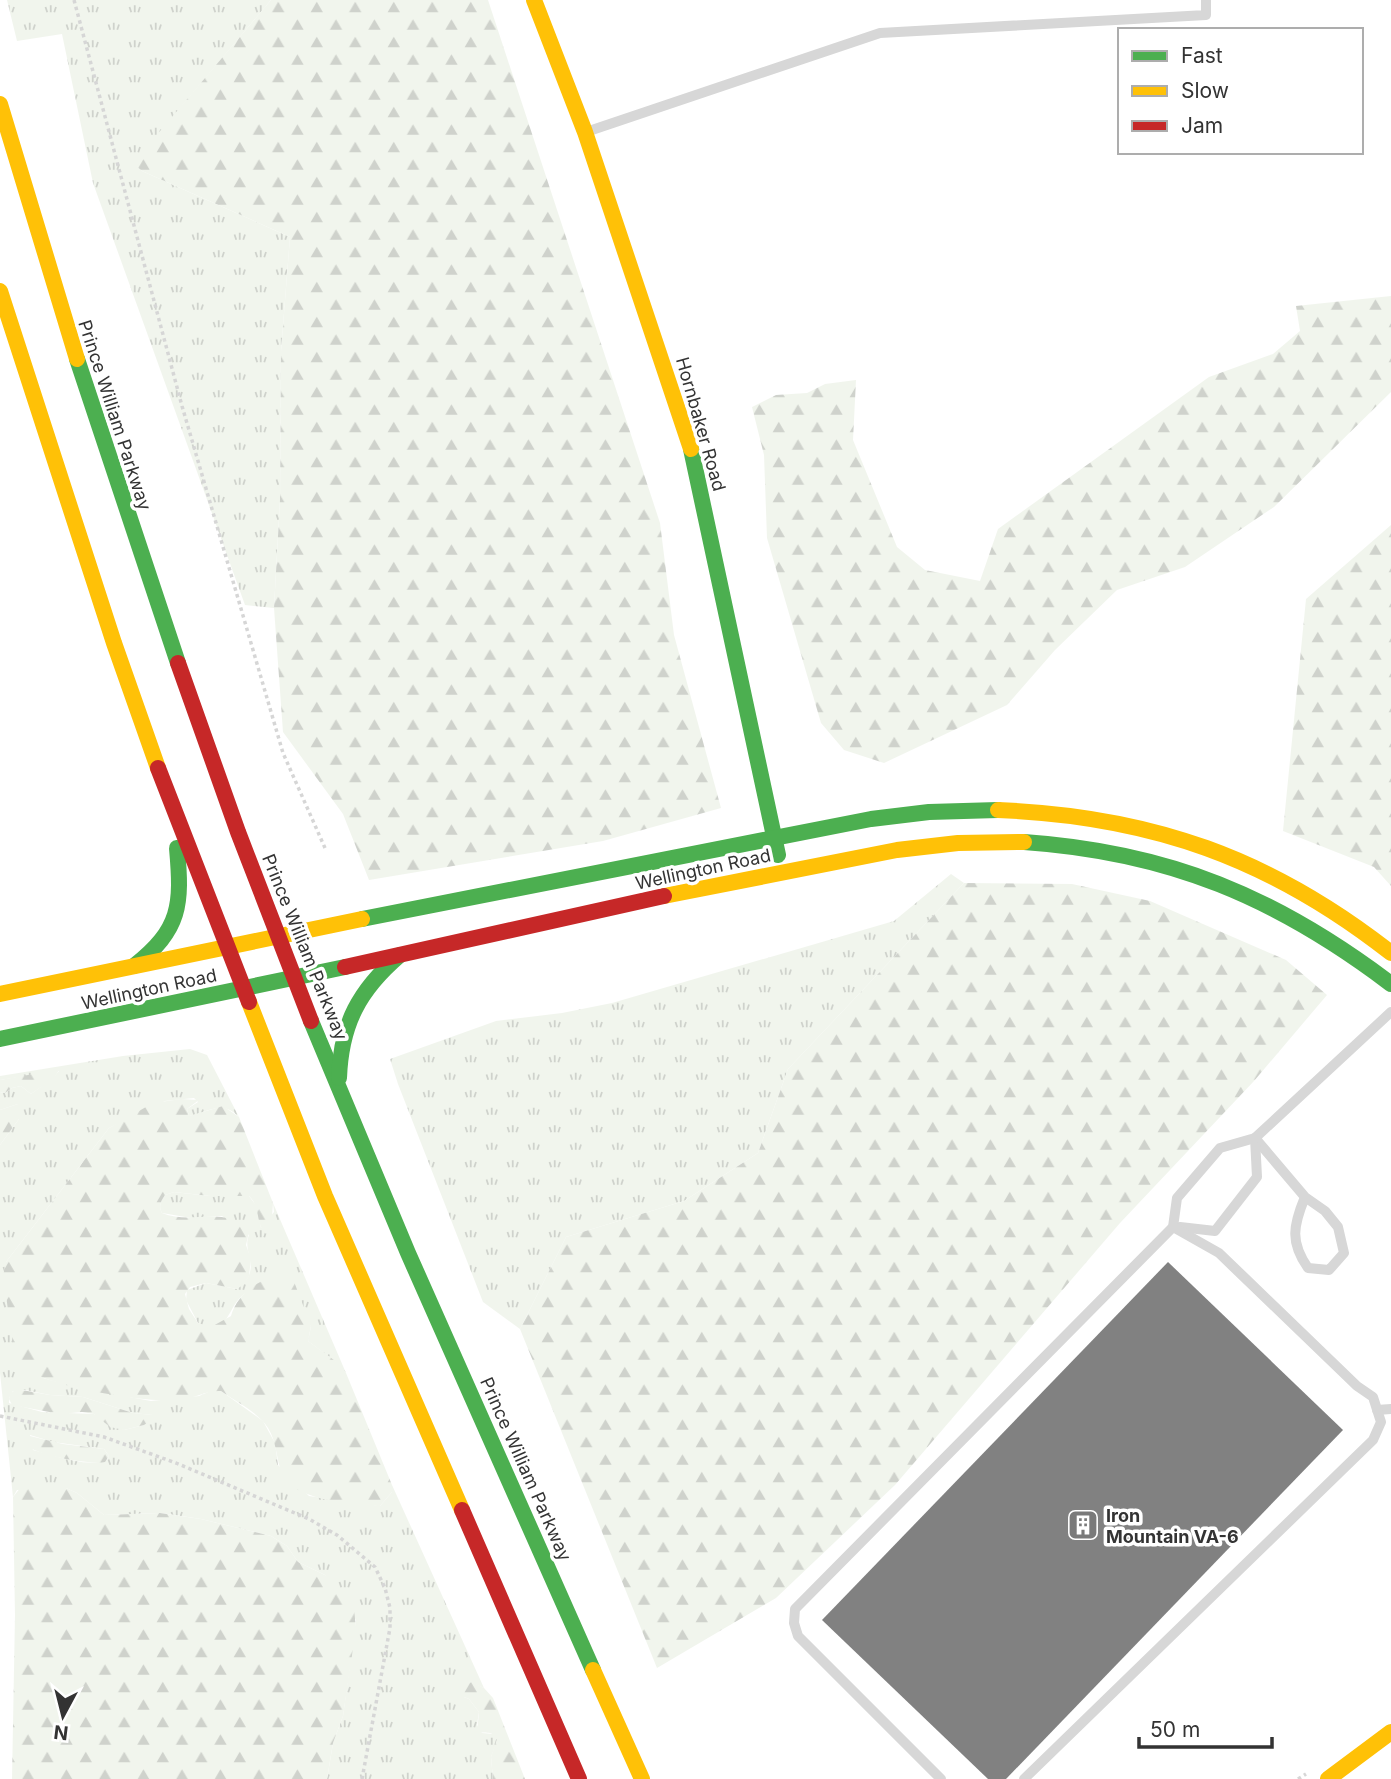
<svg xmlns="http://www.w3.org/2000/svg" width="1391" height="1779" font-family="Inter,sans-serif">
  <defs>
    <pattern id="grass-tufts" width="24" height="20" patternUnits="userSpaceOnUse" patternTransform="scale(1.75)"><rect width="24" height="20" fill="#f1f5ed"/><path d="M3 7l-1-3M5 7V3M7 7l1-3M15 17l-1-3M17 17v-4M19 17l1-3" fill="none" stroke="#cfd2cc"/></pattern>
    <pattern id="forest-firs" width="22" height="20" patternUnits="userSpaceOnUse" patternTransform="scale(1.75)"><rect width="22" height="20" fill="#f1f5ed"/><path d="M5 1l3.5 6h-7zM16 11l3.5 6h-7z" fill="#cfd2cc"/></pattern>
  </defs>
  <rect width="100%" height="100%" fill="#fff"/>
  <g fill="url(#grass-tufts)" fill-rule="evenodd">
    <path d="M7,0H271L134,163L142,171L290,237L281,351L280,500L274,608L245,605L93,183L62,34L17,41Z"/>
    <path d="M951,874L964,883L788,1069L758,1153L684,1201L566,1237L520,1329L483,1302L398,1084L390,1059L496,1021L562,1013L612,1003L894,921Z"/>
    <path d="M190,1049L207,1055L239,1117C222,1099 207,1113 189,1116L187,1109L198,1102L194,1098L165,1101L109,1128L6,1262L43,1378L76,1387L151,1401L199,1396L213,1390L221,1391L263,1421L275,1443L278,1465L309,1496L380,1506L392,1492V1485L484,1688L472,1683L464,1697L469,1699L479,1712L477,1725L482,1733L494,1734L498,1739L491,1757L493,1779H327L333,1743L343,1716L356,1620L325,1575L298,1562L287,1546L271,1536L201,1519L161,1513L104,1515L77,1493L66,1488L17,1490L13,1497L0,1373V1145L19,1119L18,1104L0,1110V1092L5,1093L12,1088L21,1086L31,1094C41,1086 51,1081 59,1071L0,1080V1076L123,1056ZM25,1390L50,1395L83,1397L133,1413L152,1415L144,1425L124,1430L94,1414L42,1412L9,1403V1398L13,1391ZM30,1435L53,1442L104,1449L109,1456L107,1460C83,1468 56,1455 33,1450Z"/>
    <path d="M174,1192L210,1196H249L258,1208L261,1228L274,1212L273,1203L346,1373L341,1366L308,1341L311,1326L274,1279C260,1282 251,1288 240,1298C228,1309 226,1339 198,1323L186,1300L187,1290L206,1283L237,1289C241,1285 247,1280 249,1275C255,1261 243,1249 249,1235L222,1216L191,1218L162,1213C158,1206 161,1201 165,1195Z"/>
  </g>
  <g fill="url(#forest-firs)">
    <path d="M271,0H488L660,523L674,635L721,808L603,841L369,880L343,814L283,732L274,608L280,500L281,351L290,237L142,171L133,163Z"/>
    <path d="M1391,296V392L1274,507L1185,567L1117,590L1055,650L1007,705L884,763L844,750L821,723L767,538L764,455L752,407L776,395L807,393L825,384L856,380L853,440L897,547L925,570L980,581L998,529L1209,377L1273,354L1300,331L1296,306Z"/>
    <path d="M1391,525V886L1374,867L1283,831L1306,599Z"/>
    <path d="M964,883L1072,884L1150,901L1286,960L1327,995L1254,1081L1120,1223L895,1485L776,1598L657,1668L520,1329L566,1237L684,1201L758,1153L788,1069Z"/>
    <path d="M56,1070H59C54,1081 40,1087 31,1094L21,1086L12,1088L5,1093L0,1092V1080Z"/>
    <path d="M181,1099L199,1100L187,1109L189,1116L223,1106L239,1117L273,1203L271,1230L266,1234C255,1224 261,1207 249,1196H210L174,1192L165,1195C161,1201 158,1206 162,1213C195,1226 223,1203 249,1232L246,1245L251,1259L249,1276L243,1285L237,1289L206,1283L190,1287L185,1294L189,1309L198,1323L211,1327L231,1316C237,1292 268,1270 293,1279L311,1326L308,1341L342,1366L346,1373L392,1485V1492L380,1506C355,1505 292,1500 282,1474C276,1459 277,1442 268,1428C258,1412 236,1402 221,1391C207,1390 193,1399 179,1400C149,1404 33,1385 16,1362L3,1276L6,1262L109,1128L153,1103Z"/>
    <path d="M18,1104L22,1106L19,1119L0,1145V1110Z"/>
    <path d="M16,1389L50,1395L83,1397L133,1413L153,1415L154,1418L144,1425L124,1430L110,1427L94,1414L82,1412L60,1414L12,1405L9,1399L10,1394Z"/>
    <path d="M26,1435L63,1444L104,1449L109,1456L105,1462C88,1465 32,1455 22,1442Z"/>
    <path d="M35,1483L66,1488L77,1493L104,1515L160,1513L201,1519L271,1536L287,1546L298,1562L325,1575L334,1582L354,1609L356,1628L343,1716L333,1743L327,1779H12L15,1615L13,1497L21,1487Z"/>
    <path d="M472,1682L484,1688L493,1698L525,1779H493L491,1757L497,1739C492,1730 486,1734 477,1732L479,1712L469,1699L464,1697L462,1691L463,1685Z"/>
  </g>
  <path fill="#818181" d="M1168,1262L1343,1430L1006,1779H988L822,1620Z"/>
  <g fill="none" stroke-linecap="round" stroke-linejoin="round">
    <g stroke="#d6d6d6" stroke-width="3.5" stroke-dasharray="3.5 3.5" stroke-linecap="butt">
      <path d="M74,0L182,406L283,753L325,848"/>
      <path d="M0,1416L104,1437L176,1463L309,1519L337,1535L375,1567L385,1588L390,1608V1628L362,1779"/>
      <path d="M1298,1779L1306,1774"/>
    </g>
    <g stroke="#d7d7d7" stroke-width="10">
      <path d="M589,131L880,33L1206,15V0"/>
      <path d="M1255,1138L1305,1197L1325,1211L1338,1227L1344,1253L1329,1270L1308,1268C1290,1242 1293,1226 1305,1197"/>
      <path d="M1180,1227L1215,1231L1257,1177L1255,1138"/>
      <path d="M1377,1410L1391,1409"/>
      <path d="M941,1779L798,1636L794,1623L795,1609L1173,1227L1177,1198L1220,1148L1255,1138L1391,1012"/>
      <path d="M1024,1779L1373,1440L1381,1422L1373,1397L1357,1386L1219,1253L1173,1227"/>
    </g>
    <g stroke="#4caf50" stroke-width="16">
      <path d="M77,359L178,663"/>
      <path d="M691,449L778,855"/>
      <path d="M1024,842C1169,852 1276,897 1391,984"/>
      <path d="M362,919L871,819L929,812L998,810"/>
      <path d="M134,966C181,929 182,905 177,848"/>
      <path d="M311,1021L408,1253L593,1670"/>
      <path d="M0,1039L345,967"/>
      <path d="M339,1078C341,1024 359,990 400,955"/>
    </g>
    <g stroke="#ffc107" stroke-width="16">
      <path d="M534,0L585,132L691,449"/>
      <path d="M0,104L77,359"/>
      <path d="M0,291L114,643L158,768"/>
      <path d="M998,810C1151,816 1270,858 1391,953"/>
      <path d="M664,896L897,850L958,843L1024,842"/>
      <path d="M0,994L362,919"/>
      <path d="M249,1002L325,1196L462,1510"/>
      <path d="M593,1670L642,1779"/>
      <path d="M1328,1779L1391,1732"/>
    </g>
    <g stroke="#c62828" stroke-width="16">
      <path d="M178,663L238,832L311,1021"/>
      <path d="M158,768L249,1002"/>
      <path d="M345,967L664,896"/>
      <path d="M462,1510L579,1779"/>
    </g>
  </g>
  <defs>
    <g id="building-square" transform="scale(1.575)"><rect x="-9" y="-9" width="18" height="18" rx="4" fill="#7a7a7a" stroke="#fff"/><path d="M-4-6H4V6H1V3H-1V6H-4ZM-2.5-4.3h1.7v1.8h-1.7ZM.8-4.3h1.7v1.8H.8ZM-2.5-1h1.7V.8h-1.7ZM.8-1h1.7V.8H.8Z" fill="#fff"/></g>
  </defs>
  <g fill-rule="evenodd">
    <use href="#building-square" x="1083" y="1525"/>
  </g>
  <g text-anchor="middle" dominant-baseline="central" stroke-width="7" stroke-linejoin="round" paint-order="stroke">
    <g font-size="18" fill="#333" stroke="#fff">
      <text transform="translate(115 415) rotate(72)">Prince William Parkway</text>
      <text transform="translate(701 424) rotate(74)">Hornbaker Road</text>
      <text transform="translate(703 869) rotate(-12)">Wellington Road</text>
      <text transform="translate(305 947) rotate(68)">Prince William Parkway</text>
      <text transform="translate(149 989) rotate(-12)">Wellington Road</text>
      <text transform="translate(526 1469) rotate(66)">Prince William Parkway</text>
    </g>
    <g font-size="18" font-weight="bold" fill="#333" stroke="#fff" text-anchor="start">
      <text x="1106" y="1515">Iron<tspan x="1106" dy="21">Mountain VA-6</tspan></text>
    </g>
  </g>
  <rect x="1118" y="28" width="245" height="126" fill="#ffffff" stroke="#adadad" stroke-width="2"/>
  <rect x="1132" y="51" width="35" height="10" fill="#4caf50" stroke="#adadad" stroke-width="2"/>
  <text x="1181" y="63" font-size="21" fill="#333333">Fast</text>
  <rect x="1132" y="86" width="35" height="10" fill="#ffc107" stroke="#adadad" stroke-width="2"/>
  <text x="1181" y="98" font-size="21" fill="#333333">Slow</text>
  <rect x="1132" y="121" width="35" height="10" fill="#c62828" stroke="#adadad" stroke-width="2"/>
  <text x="1181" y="133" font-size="21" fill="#333333">Jam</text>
  <g transform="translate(63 1716) rotate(187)" stroke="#ffffff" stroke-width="5" paint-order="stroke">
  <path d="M0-5L12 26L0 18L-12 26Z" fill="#333333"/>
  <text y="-10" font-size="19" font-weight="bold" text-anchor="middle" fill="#333333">N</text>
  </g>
  <path d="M1139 1737v10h133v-10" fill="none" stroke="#333333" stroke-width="3.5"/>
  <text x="1150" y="1737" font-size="21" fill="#333333" stroke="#ffffff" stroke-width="5" paint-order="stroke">50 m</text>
</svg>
